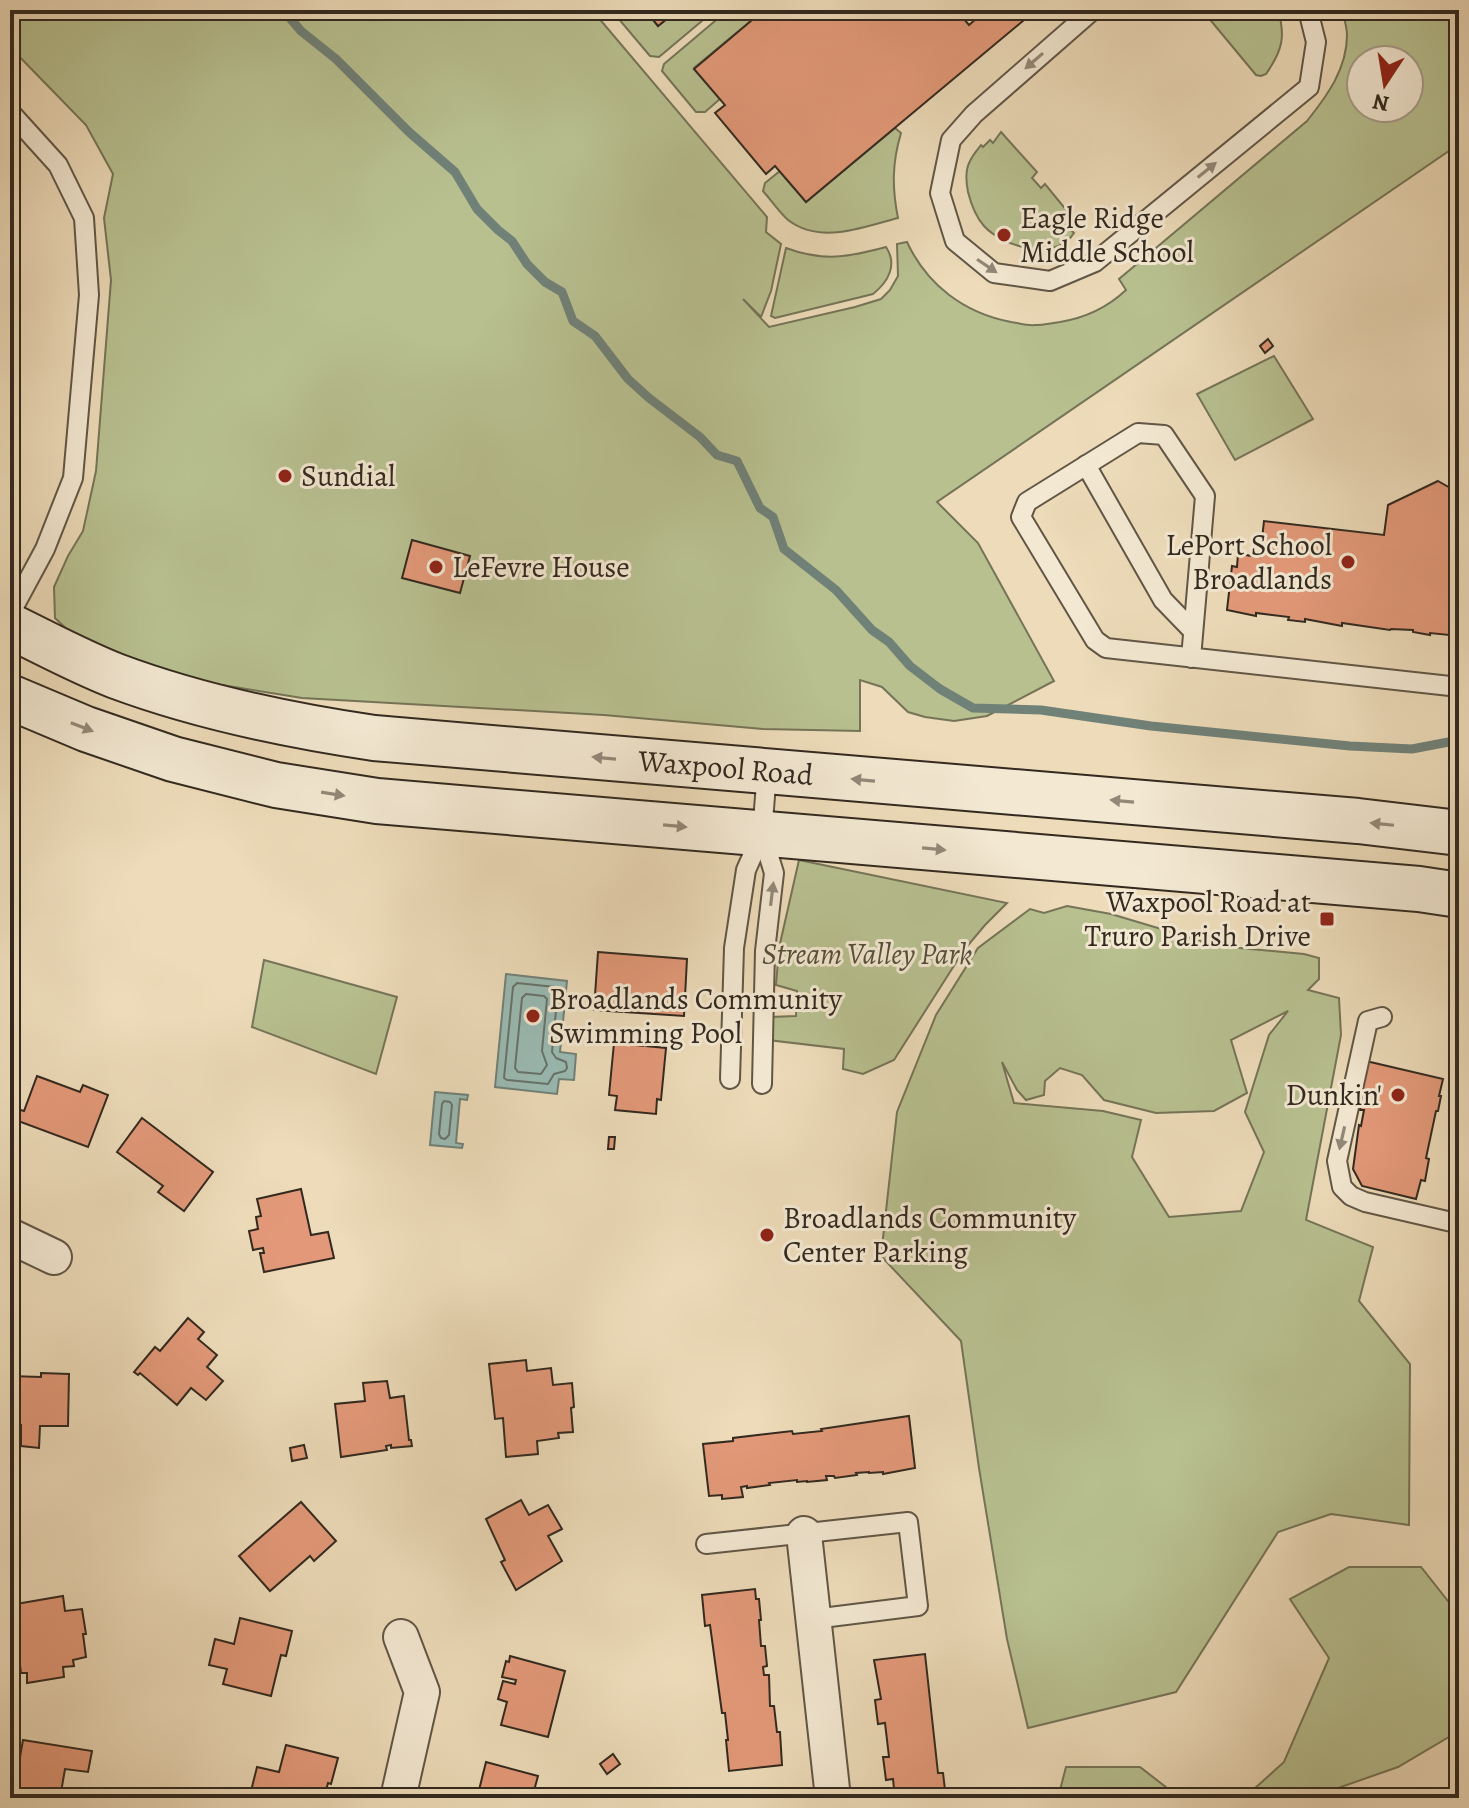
<svg xmlns="http://www.w3.org/2000/svg" width="1469" height="1808" font-family="Alegreya,serif">
  <rect width="100%" height="100%" fill="#eddbb9"/>
  <filter id="stains"><feTurbulence type="fractalNoise" baseFrequency=".0025" numOctaves="4"/><feColorMatrix values="0 0 0 0 .2 0 0 0 0 .09 0 0 0 0 .02 0 0 0 .5 -.17"/></filter>
  <radialGradient id="worn" r=".72"><stop offset=".6" stop-color="#630" stop-opacity="0"/><stop offset="1" stop-color="#630" stop-opacity=".3"/></radialGradient>
  <g fill="#b8c090" stroke="#757458" stroke-width="2" fill-rule="evenodd">
    <path d="M10,10H592L767,217L766,232L781,244L771,291L761,317L743,299L769,327L855,307L881,299L890,290L898,276L897,244L907,242C927,285 964,313 1011,322C1019,323 1027,326 1035,325C1043,325 1052,323 1060,322C1084,318 1108,307 1126,290L1119,279L1307,121C1327,96 1347,69 1347,35C1347,27 1344,18 1342,10H1459V144L937,502L978,543L1054,681L987,716L954,721L925,717L908,712L882,687L860,680V731L763,729L604,715L302,698L184,679L108,652L74,636L55,618L54,587L68,556L83,531L96,471L111,280L104,218L113,174L86,125L10,47ZM1361,60H1409V108H1361Z"/>
    <path d="M617,10H645L658,26L678,10H715L659,57L650,56L617,17Z"/>
    <path d="M728,10H764L694,68L720,99L705,112H696L662,71L664,64Z"/>
    <path d="M1202,10H1278C1286,37 1282,51 1266,74L1261,76L1256,75Z"/>
    <path d="M895,128L901,133C892,163 892,188 898,218C862,227 821,245 788,220C779,212 771,200 763,191L765,183L780,171L806,202Z"/>
    <path d="M1001,132L1037,172L1032,178L1041,188L1045,184L1072,217L1068,227L1074,233C1056,262 1003,247 984,226C976,217 971,204 968,192C966,182 965,170 970,161C972,156 977,150 981,145L983,147L990,140L993,143Z"/>
    <path d="M886,247C898,265 888,282 873,294L775,318L771,316L786,248C823,262 849,257 886,247Z"/>
    <path d="M1274,356L1313,419L1235,460L1197,394Z"/>
    <path d="M799,860L1007,903L985,925L964,950L894,1060L863,1074L843,1069L844,1049L768,1040L770,1017L796,1016L797,991L776,985L779,948Z"/>
    <path d="M1067,906L1111,914L1218,946L1304,954L1319,958V979L1308,990L1339,998L1341,1035L1306,1220L1373,1247L1359,1301L1410,1364L1409,1525L1331,1514L1278,1532L1176,1692L1028,1728L1007,1639L979,1468L961,1341L881,1256L897,1112L936,1015L978,948L1030,909L1044,913ZM1288,1011L1269,1035L1245,1112L1264,1152L1241,1211L1169,1217L1132,1157L1141,1120L1103,1111L1014,1103L1002,1062L1017,1090L1026,1100L1044,1095L1045,1081L1060,1068L1082,1075L1104,1100L1156,1113L1214,1111L1247,1093L1231,1040Z"/>
    <path d="M264,960L397,997L376,1074L252,1027Z"/>
    <path d="M1349,1567H1421L1459,1615V1731L1398,1767L1318,1795L1316,1798H1244L1284,1762L1329,1658L1290,1599Z"/>
    <path d="M1066,1767H1140L1180,1798H1058Z"/>
  </g>
  <g fill="#9abbb4" stroke="#708178" stroke-width="2">
    <path d="M506,974L567,981L560,1052L576,1054L574,1080L559,1079L557,1094L495,1087Z"/>
    <path d="M435,1092L468,1095L467,1100L460,1099L456,1143L463,1144L462,1148L430,1145Z"/>
  </g>
  <g fill="none" stroke-linecap="round" stroke-linejoin="round">
    <g stroke="#66726a" stroke-width="2">
      <path d="M517,983L555,987L558,990L552,1052L556,1058L566,1062L567,1068L565,1071L554,1074L548,1084L507,1080L504,1078L513,987Z"/>
      <path d="M526,994L544,996L547,999L542,1051L547,1065L541,1074L518,1072L515,1068L522,998Z"/>
      <path d="M444,1101L450,1102L452,1105L449,1135L445,1139L441,1138L439,1134L442,1104Z"/>
    </g>
    <path stroke="#708178" stroke-width="9" d="M283,10L301,31L336,59L409,132L455,172L477,209L498,230L512,241L527,264L545,282L562,292L573,321L595,336L628,379L649,398L700,437L717,455L737,461L760,508L773,517L784,549L836,590L872,630L889,642L910,666L940,689L973,708L1041,710L1151,726L1350,746L1412,749L1459,740"/>
  </g>
  <g fill="#e39979" stroke="#32291f" stroke-width="2">
    <path d="M645,10H678L658,26Z"/>
    <path d="M764,10H960L958,12L969,25L986,10H1036L806,202L775,166L766,174L715,113L725,105L694,69Z"/>
    <path d="M1268,339L1273,346L1265,353L1260,346Z"/>
    <path d="M1438,481L1459,493V636L1430,633V635L1413,632V630L1391,629L1390,630L1342,623V626L1305,619V622L1288,620L1289,617L1256,613V616L1227,610L1232,566L1237,567L1238,554L1260,557L1264,521L1384,535L1388,505Z"/>
    <path d="M412,540L470,556L460,593L402,578Z"/>
    <path d="M598,952L687,959L684,1016L594,1010Z"/>
    <path d="M614,1043L666,1048L661,1100L657,1099L656,1114L615,1110L617,1096L609,1095Z"/>
    <path d="M1366,1061L1443,1079L1439,1096H1441L1438,1111H1436L1426,1158L1429,1159L1425,1181L1421,1180L1416,1199L1362,1186L1353,1169L1359,1125L1361,1126L1364,1110H1360Z"/>
    <path d="M37,1076L80,1092L83,1085L108,1095L88,1147L10,1118L14,1108L24,1111Z"/>
    <path d="M142,1118L213,1172L184,1211L158,1192L163,1186L117,1152Z"/>
    <path d="M609,1137H615L614,1149H608Z"/>
    <path d="M301,1189L311,1235L328,1232L334,1258L264,1272L260,1253H264L263,1248L253,1250L249,1231L258,1229L256,1217L261,1216L257,1199Z"/>
    <path d="M188,1318L204,1332L198,1339L217,1355L207,1367L223,1381L206,1400L191,1388L177,1405L140,1373L138,1375L134,1372L155,1347L160,1351Z"/>
    <path d="M526,1360L527,1371L551,1368L553,1385L572,1383L574,1407L571,1408L573,1432L558,1433L559,1438L537,1441L538,1454L506,1457L503,1418L495,1419L489,1364Z"/>
    <path d="M41,1373L69,1374L68,1426H40L39,1448L21,1446V1425L10,1424V1376L41,1377Z"/>
    <path d="M387,1381L390,1398L404,1396L409,1440H411L412,1446L391,1448V1445L386,1446L387,1450L341,1457L335,1404L365,1401L363,1383Z"/>
    <path d="M909,1416L915,1468L883,1474V1472L869,1473V1472L856,1473L857,1475L835,1478L834,1476H826L827,1480L807,1482V1481L797,1482V1480L769,1483L770,1485L747,1488V1486L741,1487L743,1497L722,1499V1495L709,1496L703,1444L733,1441V1438L792,1431L793,1434L822,1431L821,1429Z"/>
    <path d="M304,1445L307,1458L292,1461L290,1448Z"/>
    <path d="M521,1500L529,1515L548,1505L562,1529L548,1536L562,1561L516,1590L501,1562L505,1560L486,1519Z"/>
    <path d="M301,1502L336,1541L314,1561L310,1556L270,1591L239,1556Z"/>
    <path d="M755,1589L756,1599H759L761,1620H759L761,1646H765L767,1666L763,1667L764,1675H769L770,1706H774L777,1732H780L782,1765L729,1771L726,1740H728L725,1713H722L710,1625L705,1626L702,1595Z"/>
    <path d="M63,1596L65,1611L82,1609L86,1634H83L86,1657L73,1660L74,1666L63,1667L64,1677L27,1683V1673H21L15,1629L19,1628L18,1624L13,1625L10,1605Z"/>
    <path d="M240,1618L292,1631L286,1656L281,1655L271,1696L223,1684L227,1669L209,1665L215,1639L234,1644Z"/>
    <path d="M925,1654L938,1773H943L946,1798H895L893,1779L886,1780L883,1757H889L885,1723L878,1724L875,1700L881,1699L874,1660Z"/>
    <path d="M510,1656L565,1671L548,1737L501,1725L507,1702L498,1699L503,1681L515,1684L516,1680L502,1677L506,1661L509,1662Z"/>
    <path d="M23,1740L92,1751L88,1772L65,1769L60,1798H10V1791L14,1792L17,1774L13,1773L15,1756L20,1757Z"/>
    <path d="M286,1745L338,1758L331,1784L328,1783L324,1798H272V1796L251,1791L257,1767L279,1772Z"/>
    <path d="M613,1754L620,1764L607,1774L600,1764Z"/>
    <path d="M486,1762L538,1776L532,1798H477Z"/>
  </g>
  <g fill="none" stroke-linecap="round" stroke-linejoin="round">
    <g stroke="#615646" stroke-width="22">
      <g id="lane">
        <path d="M1093,10L974,114L951,140L940,193L955,241L994,273L1050,281L1095,262L1309,87L1316,42L1308,10"/>
        <path d="M10,112L58,165L84,218L89,295L73,478L45,549L10,614"/>
        <path d="M1086,465L1163,600L1193,631"/>
        <path d="M1191,658L1205,496L1164,435L1138,433L1027,502L1021,517L1095,640L1106,648L1459,687"/>
        <path d="M762,834L774,873L765,951L762,1084"/>
        <path d="M1382,1017L1368,1021L1337,1161L1342,1187L1351,1196L1365,1202L1456,1223"/>
        <path d="M730,1079L734,948L746,870L762,834L767,771"/>
        <path d="M706,1544L908,1522L918,1606L814,1619"/>
      </g>
    </g>
    <g stroke="#615646" stroke-width="38">
      <g id="street">
        <path d="M10,1236L54,1257"/>
        <path d="M804,1534L833,1798"/>
        <path d="M398,1798L422,1692L401,1637"/>
      </g>
    </g>
    <g stroke="#32291f" stroke-width="48">
      <g id="secondary">
        <path id="s1" d="M10,626C45,643 80,662 116,676C199,707 286,725 374,738L1358,821L1459,833"/>
        <path d="M10,697L86,729L173,759L276,785L377,801L1419,889L1459,895"/>
      </g>
    </g>
    <use href="#lane" stroke="#f3e8d2" stroke-width="18"/>
    <use href="#street" stroke="#f3e8d2" stroke-width="34"/>
    <use href="#secondary" stroke="#f3e8d2" stroke-width="44"/>
  </g>
  <defs><path id="oneway-solid" d="M-6-.8H1V-3.2L6.5 0L1 3.2V.8H-6Z" transform="scale(2)"/></defs>
  <g fill="#928878">
    <use href="#oneway-solid" transform="translate(1034 61) rotate(139)"/>
    <use href="#oneway-solid" transform="translate(1207 170) rotate(-39)"/>
    <use href="#oneway-solid" transform="translate(987 266) rotate(34)"/>
    <use href="#oneway-solid" transform="translate(82 727) rotate(21)"/>
    <use href="#oneway-solid" transform="translate(604 758) rotate(-175)"/>
    <use href="#oneway-solid" transform="translate(863 780) rotate(-175)"/>
    <use href="#oneway-solid" transform="translate(333 794) rotate(9)"/>
    <use href="#oneway-solid" transform="translate(1122 801) rotate(-175)"/>
    <use href="#oneway-solid" transform="translate(1382 824) rotate(-174)"/>
    <use href="#oneway-solid" transform="translate(675 826) rotate(5)"/>
    <use href="#oneway-solid" transform="translate(934 849) rotate(5)"/>
    <use href="#oneway-solid" transform="translate(772 894) rotate(-83)"/>
    <use href="#oneway-solid" transform="translate(1342 1138) rotate(103)"/>
  </g>
  <g fill="#8f2418" stroke="#f3e8d2" stroke-width="3">
    <circle cx="1004" cy="235" r="8"/>
    <circle cx="285" cy="476" r="8"/>
    <circle cx="1348" cy="562" r="8"/>
    <circle cx="436" cy="567" r="8"/>
    <rect x="1319" y="911" width="16" height="16" rx="4"/>
    <circle cx="533" cy="1016" r="8"/>
    <circle cx="1398" cy="1095" r="8"/>
    <circle cx="767" cy="1235" r="8"/>
  </g>
  <g text-anchor="middle" dominant-baseline="central" stroke-width="6" stroke-linejoin="round" paint-order="stroke">
    <g font-size="30" fill="#32291f" stroke="#f3e8d2" text-anchor="start">
      <text x="1020" y="218">Eagle Ridge<tspan x="1020" dy="34">Middle School</tspan></text>
      <text x="301" y="476">Sundial</text>
      <text x="1332" y="545" text-anchor="end">LePort School<tspan x="1332" dy="34">Broadlands</tspan></text>
      <text x="452" y="567">LeFevre House</text>
      <text x="1311" y="902" text-anchor="end">Waxpool Road at<tspan x="1311" dy="34">Truro Parish Drive</tspan></text>
      <text x="549" y="999">Broadlands Community<tspan x="549" dy="34">Swimming Pool</tspan></text>
      <text x="1382" y="1095" text-anchor="end">Dunkin'</text>
      <text x="783" y="1218">Broadlands Community<tspan x="783" dy="34">Center Parking</tspan></text>
    </g>
    <g font-size="30" fill="#32291f" stroke="#f3e8d2">
      <text stroke="none"><textPath href="#s1" startOffset="736">Waxpool Road</textPath></text>
    </g>
    <g font-size="30" font-style="italic" fill="#544f3b" stroke="#f3e8d2">
      <text x="867" y="954">Stream Valley Park</text>
    </g>
  </g>
  <rect width="1469" height="1808" fill="none" stroke="#eddbb9" stroke-width="40"/>
  <rect x="12" y="12" width="1445" height="1784" fill="none" stroke="#32291f" stroke-width="4"/>
  <rect x="20" y="20" width="1429" height="1768" fill="none" stroke="#32291f" stroke-width="2"/>
  <g transform="translate(1385 84) rotate(192)"><circle r="38" fill="#f3e8d2" stroke="#a69c8a" stroke-width="2"/>
  <path d="M0-6L14 30L0 20L-14 30Z" fill="#8f2418"/>
  <text y="-12" font-size="22" font-weight="bold" text-anchor="middle" fill="#32291f">N</text>
  </g>
  <rect width="100%" height="100%" filter="url(#stains)"/>
  <rect width="100%" height="100%" fill="url(#worn)"/>
</svg>
